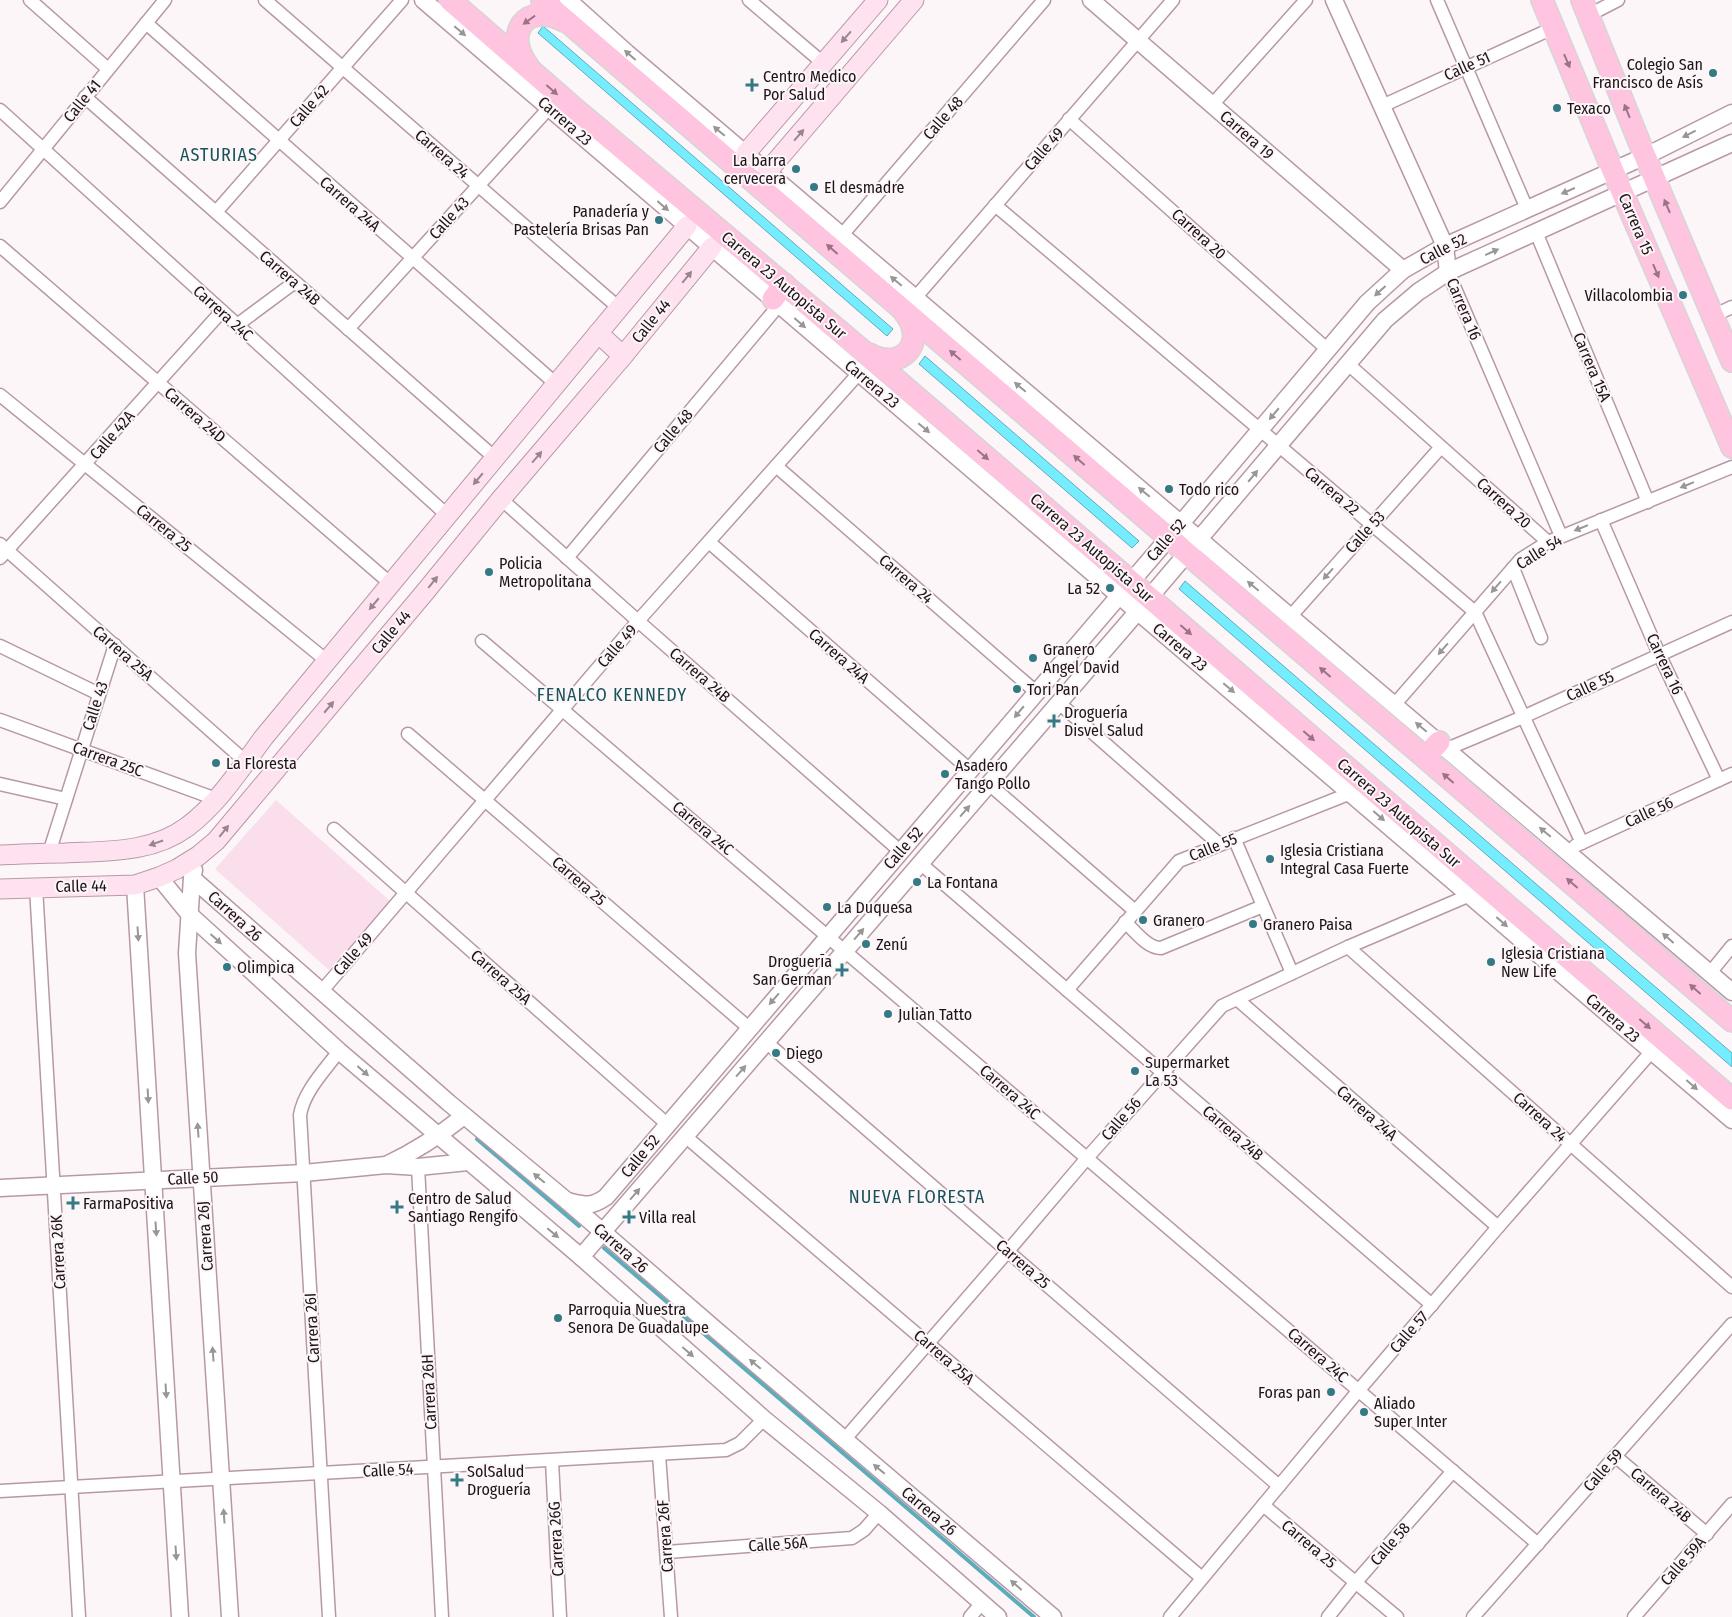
<svg xmlns="http://www.w3.org/2000/svg" width="1732" height="1617" font-family="'Fira Sans Condensed',sans-serif">
  <rect width="100%" height="100%" fill="#fcf6f8"/>
  <path fill="#fbdeeb" d="M276,800L390,901L329,970L215,869Z"/>
  <g fill="#76edff" stroke="#5cacba">
    <path d="M543,26L893,329L887,336L538,33Z"/>
    <path d="M925,356L1139,541L1132,548L919,364Z"/>
    <path d="M1185,581L1732,1053V1067L1179,589Z"/>
  </g>
  <g fill="none" stroke-linecap="round" stroke-linejoin="round">
    <g stroke="#5cacba" stroke-width="4">
      <path d="M477,1139L579,1226"/>
      <path d="M604,1248L1034,1617"/>
    </g>
    <g stroke="#b799a6" stroke-width="15">
      <g id="minor">
        <path d="M30,0L108,69"/>
        <path d="M265,0L619,308"/>
        <path d="M749,0L823,63"/>
        <path d="M1437,0L1527,209"/>
        <path d="M1589,15L1618,0"/>
        <path d="M146,23L556,384"/>
        <path d="M85,97L495,458"/>
        <path d="M1212,105L1306,0"/>
        <path d="M1382,106L1553,28"/>
        <path d="M0,110L447,515"/>
        <path d="M1069,119L1328,350"/>
        <path d="M0,202L165,0"/>
        <path d="M995,205L1475,612L1582,843"/>
        <path d="M216,212L402,0"/>
        <path d="M1536,232L1648,502"/>
        <path d="M842,235L1044,0"/>
        <path d="M0,246L391,584"/>
        <path d="M1448,272L1561,536"/>
        <path d="M915,298L1173,0"/>
        <path d="M1713,316L1732,307"/>
        <path d="M237,325L295,282"/>
        <path d="M348,329L549,108"/>
        <path d="M1348,364L1548,542"/>
        <path d="M0,395L327,661"/>
        <path d="M776,466L1036,692"/>
        <path d="M501,499L638,621L900,851"/>
        <path d="M1601,520L1659,654L1719,780"/>
        <path d="M709,542L970,770"/>
        <path d="M0,544L245,761"/>
        <path d="M0,558L222,311"/>
        <path d="M567,558L779,305"/>
        <path d="M1513,568L1541,638"/>
        <path d="M1290,617L1441,447"/>
        <path d="M482,641L1538,1544"/>
        <path d="M0,646L99,694"/>
        <path d="M1059,703L1219,844"/>
        <path d="M1395,704L1521,559L1548,542L1732,467"/>
        <path d="M0,720L216,799"/>
        <path d="M408,734L749,1028"/>
        <path d="M1447,749L1523,717L1732,622"/>
        <path d="M0,784L66,799"/>
        <path d="M989,784L1135,911"/>
        <path d="M334,829L667,1124"/>
        <path d="M1234,838L1292,973"/>
        <path d="M1575,846L1732,774"/>
        <path d="M49,853L115,645"/>
        <path d="M920,863L1432,1305"/>
        <path d="M36,887L79,1617"/>
        <path d="M1125,922C1135,931 1147,948 1161,948L1263,906"/>
        <path d="M1348,947L1732,1287"/>
        <path d="M1710,973L1732,946"/>
        <path d="M1067,990L1179,861L1351,793"/>
        <path d="M321,992L638,621L859,373"/>
        <path d="M1237,999L1498,1227"/>
        <path d="M766,1042L1279,1486"/>
        <path d="M685,1136L1202,1578"/>
        <path d="M418,1167L442,1617"/>
        <path d="M844,1440L1008,1251L1087,1158L1222,1006L1348,947L1470,895"/>
        <path d="M659,1455L671,1617"/>
        <path d="M1615,1456L1707,1534"/>
        <path d="M552,1461L560,1617"/>
        <path d="M0,1491L726,1450L740,1443L764,1419"/>
        <path d="M1263,1505L1397,1617"/>
        <path d="M667,1552L852,1538L864,1530L879,1513"/>
        <path d="M329,1617L300,1115C304,1091 325,1070 339,1051"/>
        <path d="M970,1617L982,1603"/>
        <path d="M1170,1617L1359,1390L1498,1227L1652,1051"/>
        <path d="M1328,1617L1355,1583L1453,1471"/>
        <path d="M1473,1617L1732,1324"/>
        <path d="M1634,1617L1732,1504"/>
      </g>
    </g>
    <g stroke="#b799a6" stroke-width="19">
      <g id="tertiary">
        <path d="M423,0L1732,1120"/>
        <path d="M568,0L627,53L1732,992"/>
        <path d="M1091,0L1403,270"/>
        <path d="M1334,0L1445,246L1448,272"/>
        <path d="M194,870L192,878L187,953L230,1617"/>
        <path d="M159,877L189,914L339,1051L581,1257L764,1419L879,1513L998,1617"/>
        <path d="M192,878L449,1103L567,1201L716,1330L1053,1617"/>
        <path d="M135,885L180,1617"/>
        <path d="M388,1164C416,1151 440,1135 464,1116"/>
        <path d="M0,1188L304,1173L386,1165L418,1167L468,1162"/>
        <path d="M567,1201C585,1205 590,1208 606,1197L1189,514L1367,303L1403,270L1445,246L1652,153L1732,113"/>
        <path d="M581,1257L1138,611L1385,320L1418,292L1448,272L1732,143"/>
      </g>
    </g>
    <g stroke="#b799a6" stroke-width="21">
      <g id="secondary">
        <path d="M746,153L878,0"/>
        <path d="M767,172L914,0"/>
        <path d="M598,333L623,356"/>
        <path d="M0,855C22,854 43,853 65,853C107,851 152,853 187,827C218,804 241,768 264,737L687,226"/>
        <path d="M0,889L135,885L159,877L177,869L198,856L216,841L425,592L501,499L623,356L712,247"/>
      </g>
    </g>
    <g stroke="#d6d5d5" stroke-width="24">
      <g id="primary">
        <path d="M450,0L574,108L864,352L1732,1099"/>
        <path d="M542,0L1732,1021"/>
        <path d="M1542,0L1613,171L1732,447"/>
        <path d="M1582,0L1642,149L1732,361"/>
        <path d="M528,66C503,33 526,1 564,21"/>
        <path d="M773,299L784,284"/>
        <path d="M869,354C901,372 928,343 905,313"/>
        <path d="M1425,757L1439,742"/>
      </g>
    </g>
    <use href="#minor" stroke="#fff" stroke-width="12"/>
    <use href="#tertiary" stroke="#fff" stroke-width="16"/>
    <use href="#secondary" stroke="#ffe2f0" stroke-width="19"/>
    <use href="#primary" stroke="#ffc4e0" stroke-width="21"/>
  </g>
  <defs><path id="oneway-solid" d="M-6-.8H1V-3.2L6.5 0L1 3.2V.8H-6Z" transform="scale(1.25)"/></defs>
  <g fill="#9a7486">
    <use href="#oneway-solid" transform="translate(529 20) rotate(144)"/>
    <use href="#oneway-solid" transform="translate(1567 61) rotate(67)"/>
    <use href="#oneway-solid" transform="translate(552 90) rotate(41)"/>
    <use href="#oneway-solid" transform="translate(1627 111) rotate(-112)"/>
    <use href="#oneway-solid" transform="translate(1667 206) rotate(-113)"/>
    <use href="#oneway-solid" transform="translate(832 249) rotate(-139)"/>
    <use href="#oneway-solid" transform="translate(1656 271) rotate(67)"/>
    <use href="#oneway-solid" transform="translate(955 355) rotate(-139)"/>
    <use href="#oneway-solid" transform="translate(983 455) rotate(41)"/>
    <use href="#oneway-solid" transform="translate(1079 460) rotate(-139)"/>
    <use href="#oneway-solid" transform="translate(1186 630) rotate(41)"/>
    <use href="#oneway-solid" transform="translate(1325 672) rotate(-139)"/>
    <use href="#oneway-solid" transform="translate(1309 736) rotate(41)"/>
    <use href="#oneway-solid" transform="translate(1448 778) rotate(-139)"/>
    <use href="#oneway-solid" transform="translate(1572 883) rotate(-139)"/>
    <use href="#oneway-solid" transform="translate(1695 989) rotate(-139)"/>
    <use href="#oneway-solid" transform="translate(1645 1024) rotate(41)"/>
  </g>
  <g fill="#9a9597">
    <use href="#oneway-solid" transform="translate(460 31) rotate(40)"/>
    <use href="#oneway-solid" transform="translate(630 55) rotate(-139)"/>
    <use href="#oneway-solid" transform="translate(719 131) rotate(-140)"/>
    <use href="#oneway-solid" transform="translate(1689 134) rotate(153)"/>
    <use href="#oneway-solid" transform="translate(1568 191) rotate(156)"/>
    <use href="#oneway-solid" transform="translate(663 206) rotate(41)"/>
    <use href="#oneway-solid" transform="translate(1492 252) rotate(-24)"/>
    <use href="#oneway-solid" transform="translate(896 281) rotate(-140)"/>
    <use href="#oneway-solid" transform="translate(1380 291) rotate(138)"/>
    <use href="#oneway-solid" transform="translate(800 323) rotate(41)"/>
    <use href="#oneway-solid" transform="translate(1020 387) rotate(-140)"/>
    <use href="#oneway-solid" transform="translate(1274 414) rotate(130)"/>
    <use href="#oneway-solid" transform="translate(924 428) rotate(40)"/>
    <use href="#oneway-solid" transform="translate(1253 476) rotate(-50)"/>
    <use href="#oneway-solid" transform="translate(1687 485) rotate(158)"/>
    <use href="#oneway-solid" transform="translate(1144 492) rotate(-140)"/>
    <use href="#oneway-solid" transform="translate(1581 528) rotate(158)"/>
    <use href="#oneway-solid" transform="translate(1328 574) rotate(132)"/>
    <use href="#oneway-solid" transform="translate(1253 586) rotate(-140)"/>
    <use href="#oneway-solid" transform="translate(1496 587) rotate(131)"/>
    <use href="#oneway-solid" transform="translate(1443 649) rotate(131)"/>
    <use href="#oneway-solid" transform="translate(1229 688) rotate(40)"/>
    <use href="#oneway-solid" transform="translate(1019 712) rotate(130)"/>
    <use href="#oneway-solid" transform="translate(1421 727) rotate(-140)"/>
    <use href="#oneway-solid" transform="translate(965 811) rotate(-49)"/>
    <use href="#oneway-solid" transform="translate(1379 816) rotate(41)"/>
    <use href="#oneway-solid" transform="translate(1545 832) rotate(-140)"/>
    <use href="#oneway-solid" transform="translate(1502 922) rotate(41)"/>
    <use href="#oneway-solid" transform="translate(138 934) rotate(86)"/>
    <use href="#oneway-solid" transform="translate(859 934) rotate(-49)"/>
    <use href="#oneway-solid" transform="translate(1668 938) rotate(-139)"/>
    <use href="#oneway-solid" transform="translate(216 939) rotate(42)"/>
    <use href="#oneway-solid" transform="translate(774 999) rotate(131)"/>
    <use href="#oneway-solid" transform="translate(363 1071) rotate(41)"/>
    <use href="#oneway-solid" transform="translate(741 1071) rotate(-49)"/>
    <use href="#oneway-solid" transform="translate(1692 1085) rotate(41)"/>
    <use href="#oneway-solid" transform="translate(148 1096) rotate(87)"/>
    <use href="#oneway-solid" transform="translate(198 1130) rotate(-94)"/>
    <use href="#oneway-solid" transform="translate(539 1178) rotate(-140)"/>
    <use href="#oneway-solid" transform="translate(635 1194) rotate(-49)"/>
    <use href="#oneway-solid" transform="translate(156 1229) rotate(86)"/>
    <use href="#oneway-solid" transform="translate(553 1233) rotate(40)"/>
    <use href="#oneway-solid" transform="translate(688 1352) rotate(41)"/>
    <use href="#oneway-solid" transform="translate(213 1354) rotate(-94)"/>
    <use href="#oneway-solid" transform="translate(755 1364) rotate(-140)"/>
    <use href="#oneway-solid" transform="translate(166 1391) rotate(86)"/>
    <use href="#oneway-solid" transform="translate(879 1469) rotate(-140)"/>
    <use href="#oneway-solid" transform="translate(224 1516) rotate(-94)"/>
    <use href="#oneway-solid" transform="translate(176 1553) rotate(86)"/>
    <use href="#oneway-solid" transform="translate(1016 1585) rotate(-139)"/>
  </g>
  <g fill="#9a858f">
    <use href="#oneway-solid" transform="translate(846 37) rotate(131)"/>
    <use href="#oneway-solid" transform="translate(799 135) rotate(-49)"/>
    <use href="#oneway-solid" transform="translate(687 277) rotate(-51)"/>
    <use href="#oneway-solid" transform="translate(537 457) rotate(-49)"/>
    <use href="#oneway-solid" transform="translate(478 479) rotate(130)"/>
    <use href="#oneway-solid" transform="translate(433 582) rotate(-51)"/>
    <use href="#oneway-solid" transform="translate(374 604) rotate(130)"/>
    <use href="#oneway-solid" transform="translate(329 707) rotate(-50)"/>
    <use href="#oneway-solid" transform="translate(224 831) rotate(-51)"/>
    <use href="#oneway-solid" transform="translate(156 843) rotate(161)"/>
  </g>
  <g fill="#337a85" stroke="#fcf6f8" stroke-width="2">
    <circle cx="1713" cy="73" r="5"/>
    <path d="M749.5 77.5h5v5h5v5h-5v5h-5v-5h-5v-5h5z"/>
    <circle cx="1557" cy="108" r="5"/>
    <circle cx="796" cy="169" r="5"/>
    <circle cx="814" cy="187" r="5"/>
    <circle cx="659" cy="220" r="5"/>
    <circle cx="1683" cy="295" r="5"/>
    <circle cx="1169" cy="489" r="5"/>
    <circle cx="489" cy="572" r="5"/>
    <circle cx="1110" cy="588" r="5"/>
    <circle cx="1033" cy="658" r="5"/>
    <circle cx="1017" cy="689" r="5"/>
    <path d="M1051.5 713.5h5v5h5v5h-5v5h-5v-5h-5v-5h5z"/>
    <circle cx="216" cy="763" r="5"/>
    <circle cx="945" cy="774" r="5"/>
    <circle cx="1270" cy="859" r="5"/>
    <circle cx="917" cy="882" r="5"/>
    <circle cx="827" cy="907" r="5"/>
    <circle cx="1143" cy="920" r="5"/>
    <circle cx="1253" cy="924" r="5"/>
    <circle cx="866" cy="944" r="5"/>
    <circle cx="1491" cy="962" r="5"/>
    <circle cx="227" cy="967" r="5"/>
    <path d="M839.5 962.5h5v5h5v5h-5v5h-5v-5h-5v-5h5z"/>
    <circle cx="888" cy="1014" r="5"/>
    <circle cx="776" cy="1053" r="5"/>
    <circle cx="1135" cy="1071" r="5"/>
    <path d="M70.5 1195.5h5v5h5v5h-5v5h-5v-5h-5v-5h5z"/>
    <path d="M394.5 1199.5h5v5h5v5h-5v5h-5v-5h-5v-5h5z"/>
    <path d="M626.5 1209.5h5v5h5v5h-5v5h-5v-5h-5v-5h5z"/>
    <circle cx="558" cy="1318" r="5"/>
    <circle cx="1331" cy="1392" r="5"/>
    <circle cx="1364" cy="1412" r="5"/>
    <path d="M454.5 1472.5h5v5h5v5h-5v5h-5v-5h-5v-5h5z"/>
  </g>
  <g text-anchor="middle" dominant-baseline="central" stroke-width="4" stroke-linejoin="round" paint-order="stroke">
    <g font-size="16" fill="#1e1318" stroke="#fcf6f8" text-anchor="start">
      <text x="1703" y="64" text-anchor="end">Colegio San<tspan x="1703" dy="18">Francisco de Asís</tspan></text>
      <text x="763" y="76">Centro Medico<tspan x="763" dy="18">Por Salud</tspan></text>
      <text x="1567" y="108">Texaco</text>
      <text x="786" y="160" text-anchor="end">La barra<tspan x="786" dy="18">cervecera</tspan></text>
      <text x="824" y="187">El desmadre</text>
      <text x="649" y="211" text-anchor="end">Panadería y<tspan x="649" dy="18">Pastelería Brisas Pan</tspan></text>
      <text x="1673" y="295" text-anchor="end">Villacolombia</text>
      <text x="1179" y="489">Todo rico</text>
      <text x="499" y="563">Policia<tspan x="499" dy="18">Metropolitana</tspan></text>
      <text x="1100" y="588" text-anchor="end">La 52</text>
      <text x="1043" y="649">Granero<tspan x="1043" dy="18">Angel David</tspan></text>
      <text x="1027" y="689">Tori Pan</text>
      <text x="1064" y="712">Droguería<tspan x="1064" dy="18">Disvel Salud</tspan></text>
      <text x="226" y="763">La Floresta</text>
      <text x="955" y="765">Asadero<tspan x="955" dy="18">Tango Pollo</tspan></text>
      <text x="1280" y="850">Iglesia Cristiana<tspan x="1280" dy="18">Integral Casa Fuerte</tspan></text>
      <text x="927" y="882">La Fontana</text>
      <text x="837" y="907">La Duquesa</text>
      <text x="1153" y="920">Granero</text>
      <text x="1263" y="924">Granero Paisa</text>
      <text x="876" y="944">Zenú</text>
      <text x="1501" y="953">Iglesia Cristiana<tspan x="1501" dy="18">New Life</tspan></text>
      <text x="832" y="961" text-anchor="end">Droguerīa<tspan x="832" dy="18">San German</tspan></text>
      <text x="237" y="967">Olimpica</text>
      <text x="898" y="1014">Julian Tatto</text>
      <text x="786" y="1053">Diego</text>
      <text x="1145" y="1062">Supermarket<tspan x="1145" dy="18">La 53</tspan></text>
      <text x="408" y="1198">Centro de Salud<tspan x="408" dy="18">Santiago Rengifo</tspan></text>
      <text x="83" y="1203">FarmaPositiva</text>
      <text x="639" y="1217">Villa real</text>
      <text x="568" y="1309">Parroquia Nuestra<tspan x="568" dy="18">Senora De Guadalupe</tspan></text>
      <text x="1321" y="1392" text-anchor="end">Foras pan</text>
      <text x="1374" y="1403">Aliado<tspan x="1374" dy="18">Super Inter</tspan></text>
      <text x="467" y="1471">SolSalud<tspan x="467" dy="18">Droguería</tspan></text>
    </g>
    <g font-size="16" fill="#1e1318" stroke="#fcf6f8">
      <text transform="translate(1467 66) rotate(-24)">Calle 51</text>
      <text transform="translate(82 101) rotate(-51)">Calle 41</text>
      <text transform="translate(309 106) rotate(-49)">Calle 42</text>
      <text transform="translate(943 118) rotate(-49)">Calle 48</text>
      <text transform="translate(565 121) rotate(41)">Carrera 23</text>
      <text transform="translate(1247 135) rotate(41)">Carrera 19</text>
      <text transform="translate(1044 149) rotate(-49)">Calle 49</text>
      <text transform="translate(442 154) rotate(41)">Carrera 24</text>
      <text transform="translate(350 204) rotate(41)">Carrera 24A</text>
      <text transform="translate(449 218) rotate(-48)">Calle 43</text>
      <text transform="translate(1636 224) rotate(67)">Carrera 15</text>
      <text transform="translate(1199 234) rotate(42)">Carrera 20</text>
      <text transform="translate(1443 249) rotate(-27)">Calle 52</text>
      <text transform="translate(290 278) rotate(41)">Carrera 24B</text>
      <text transform="translate(784 285) rotate(40)">Carrera 23 Autopista Sur</text>
      <text transform="translate(1464 309) rotate(67)">Carrera 16</text>
      <text transform="translate(223 313) rotate(42)">Carrera 24C</text>
      <text transform="translate(651 321) rotate(-51)">Calle 44</text>
      <text transform="translate(1592 367) rotate(67)">Carrera 15A</text>
      <text transform="translate(872 384) rotate(40)">Carrera 23</text>
      <text transform="translate(195 415) rotate(41)">Carrera 24D</text>
      <text transform="translate(673 431) rotate(-50)">Calle 48</text>
      <text transform="translate(112 435) rotate(-49)">Calle 42A</text>
      <text transform="translate(1332 491) rotate(40)">Carrera 22</text>
      <text transform="translate(1504 503) rotate(42)">Carrera 20</text>
      <text transform="translate(164 528) rotate(39)">Carrera 25</text>
      <text transform="translate(1365 532) rotate(-48)">Calle 53</text>
      <text transform="translate(1166 540) rotate(-49)">Calle 52</text>
      <text transform="translate(1092 548) rotate(41)">Carrera 23 Autopista Sur</text>
      <text transform="translate(1539 552) rotate(-32)">Calle 54</text>
      <text transform="translate(906 579) rotate(41)">Carrera 24</text>
      <text transform="translate(391 632) rotate(-50)">Calle 44</text>
      <text transform="translate(617 646) rotate(-49)">Calle 49</text>
      <text transform="translate(1180 647) rotate(40)">Carrera 23</text>
      <text transform="translate(123 653) rotate(41)">Carrera 25A</text>
      <text transform="translate(839 656) rotate(41)">Carrera 24A</text>
      <text transform="translate(1665 664) rotate(65)">Carrera 16</text>
      <text transform="translate(700 675) rotate(41)">Carrera 24B</text>
      <text transform="translate(1590 686) rotate(-25)">Calle 55</text>
      <text transform="translate(95 706) rotate(-72)">Calle 43</text>
      <text transform="translate(108 759) rotate(20)">Carrera 25C</text>
      <text transform="translate(1649 812) rotate(-25)">Calle 56</text>
      <text transform="translate(1399 813) rotate(41)">Carrera 23 Autopista Sur</text>
      <text transform="translate(703 828) rotate(40)">Carrera 24C</text>
      <text transform="translate(1213 847) rotate(-22)">Calle 55</text>
      <text transform="translate(903 848) rotate(-49)">Calle 52</text>
      <text transform="translate(579 881) rotate(41)">Carrera 25</text>
      <text transform="translate(81 886) rotate(-1)">Calle 44</text>
      <text transform="translate(235 916) rotate(42)">Carrera 26</text>
      <text transform="translate(353 954) rotate(-49)">Calle 49</text>
      <text transform="translate(501 977) rotate(41)">Carrera 25A</text>
      <text transform="translate(1613 1018) rotate(41)">Carrera 23</text>
      <text transform="translate(1010 1092) rotate(41)">Carrera 24C</text>
      <text transform="translate(1367 1113) rotate(41)">Carrera 24A</text>
      <text transform="translate(1540 1117) rotate(42)">Carrera 24</text>
      <text transform="translate(1121 1119) rotate(-49)">Calle 56</text>
      <text transform="translate(1233 1133) rotate(41)">Carrera 24B</text>
      <text transform="translate(640 1156) rotate(-50)">Calle 52</text>
      <text transform="translate(193 1178) rotate(-3)">Calle 50</text>
      <text transform="translate(205 1236) rotate(-94)">Carrera 26J</text>
      <text transform="translate(621 1248) rotate(41)">Carrera 26</text>
      <text transform="translate(58 1252) rotate(-93)">Carrera 26K</text>
      <text transform="translate(1023 1264) rotate(41)">Carrera 25</text>
      <text transform="translate(312 1328) rotate(-93)">Carrera 26I</text>
      <text transform="translate(1409 1332) rotate(-49)">Calle 57</text>
      <text transform="translate(1318 1355) rotate(41)">Carrera 24C</text>
      <text transform="translate(944 1357) rotate(41)">Carrera 25A</text>
      <text transform="translate(429 1392) rotate(-93)">Carrera 26H</text>
      <text transform="translate(388 1470) rotate(-3)">Calle 54</text>
      <text transform="translate(1603 1470) rotate(-49)">Calle 59</text>
      <text transform="translate(1661 1495) rotate(41)">Carrera 24B</text>
      <text transform="translate(929 1511) rotate(40)">Carrera 26</text>
      <text transform="translate(665 1536) rotate(-94)">Carrera 26F</text>
      <text transform="translate(556 1539) rotate(-93)">Carrera 26G</text>
      <text transform="translate(778 1544) rotate(-4)">Calle 56A</text>
      <text transform="translate(1309 1544) rotate(40)">Carrera 25</text>
      <text transform="translate(1390 1544) rotate(-49)">Calle 58</text>
      <text transform="translate(1683 1561) rotate(-49)">Calle 59A</text>
    </g>
    <g font-size="18" letter-spacing="1" fill="#18525a" stroke="#fcf6f8">
      <text x="219" y="155">ASTURIAS</text>
      <text x="612" y="695">FENALCO KENNEDY</text>
      <text x="917" y="1197">NUEVA FLORESTA</text>
    </g>
  </g>
</svg>
